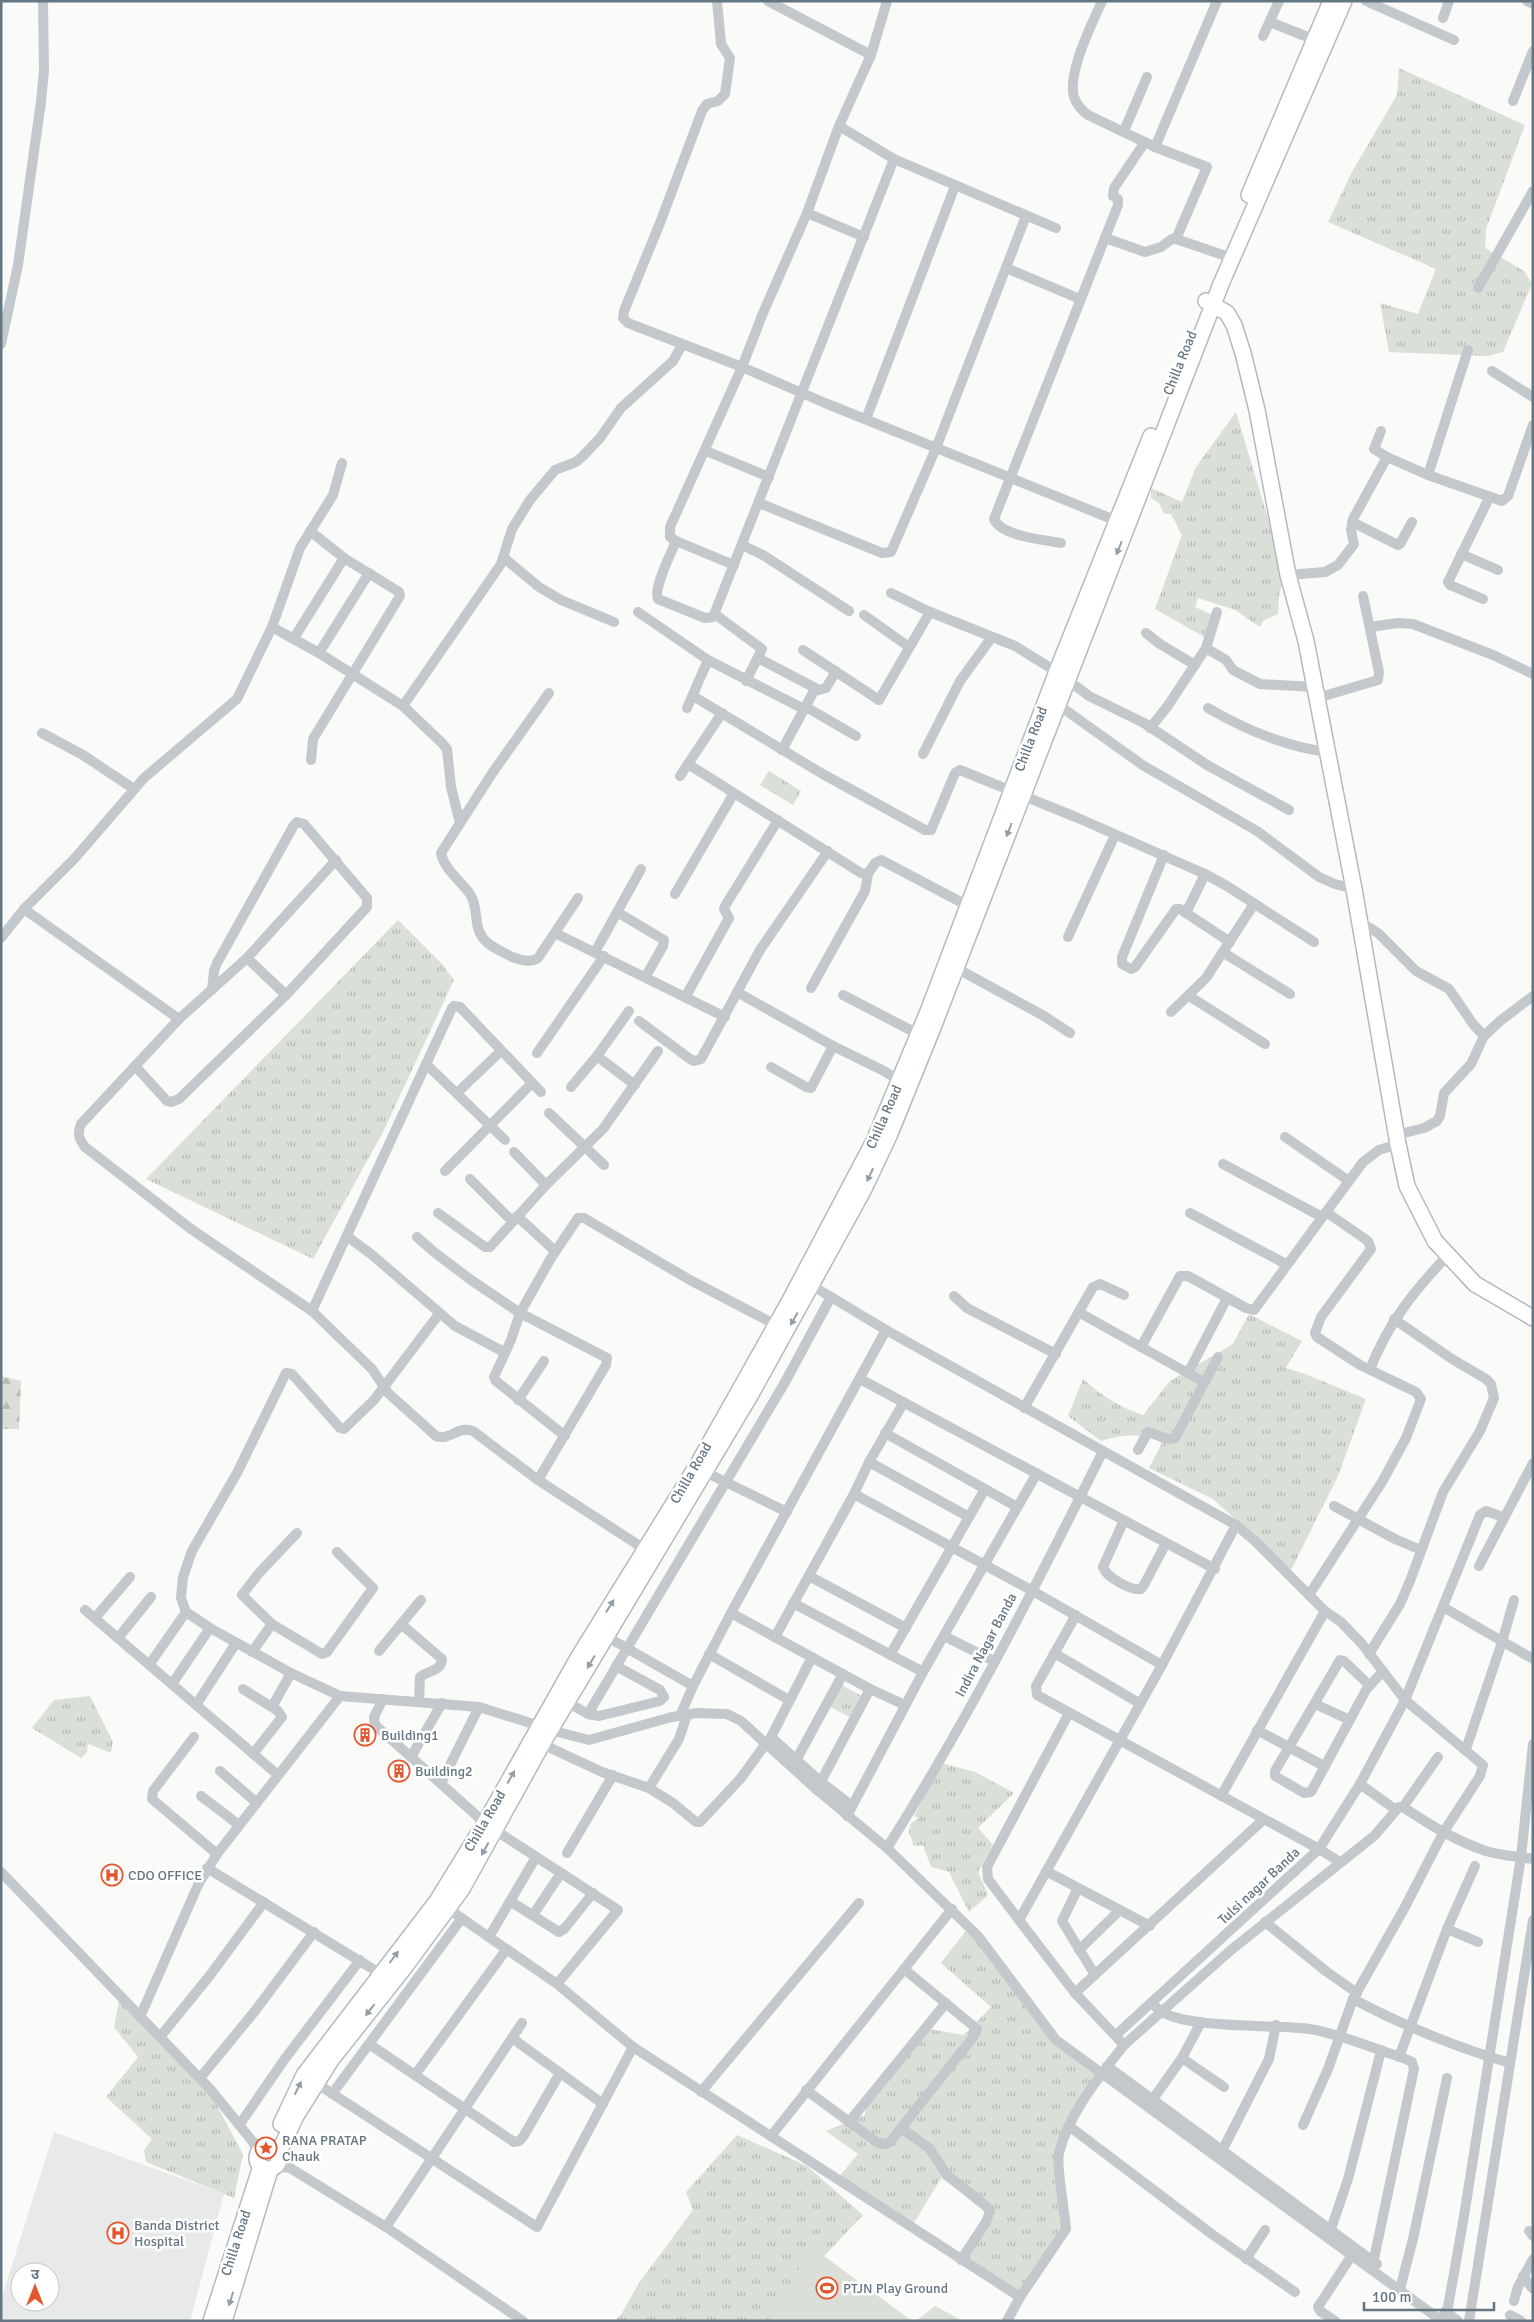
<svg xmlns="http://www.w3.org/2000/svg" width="1534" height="2322" font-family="Signika,'Noto Sans Devanagari',sans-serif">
  <defs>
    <pattern id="grass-tufts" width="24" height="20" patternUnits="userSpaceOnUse" patternTransform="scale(1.25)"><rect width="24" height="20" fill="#dadfd7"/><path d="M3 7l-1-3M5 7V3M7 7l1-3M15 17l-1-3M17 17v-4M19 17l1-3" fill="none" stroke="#b4b9b4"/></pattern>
    <pattern id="forest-firs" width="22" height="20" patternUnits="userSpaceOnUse" patternTransform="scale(1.25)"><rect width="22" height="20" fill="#dadfd7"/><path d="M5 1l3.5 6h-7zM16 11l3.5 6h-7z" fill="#b4b9b4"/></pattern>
  </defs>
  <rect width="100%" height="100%" fill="#fafaf8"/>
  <path fill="#e8e9e9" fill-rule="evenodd" d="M54,2132L224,2194L190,2321H1V2300ZM20,2272H50V2302H20Z"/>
  <g fill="url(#grass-tufts)">
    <path d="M1399,68L1525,125L1486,229L1485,248L1524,271L1532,284L1503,352L1488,356L1389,352L1380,303L1418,314L1436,269L1328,222L1353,170L1397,95Z"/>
    <path d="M1236,412L1276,545L1278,573L1284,576L1279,596L1278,614L1263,621L1260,627L1235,610L1198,598L1195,607L1213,615L1206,638L1155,609L1182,535L1171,514H1164L1159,503L1151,498V488L1182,502L1196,467Z"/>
    <path d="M769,771L801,791L793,805L760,785Z"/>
    <path d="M398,920L442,964L454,980L383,1132L313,1259L146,1179Z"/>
    <path d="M1249,1314L1302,1341L1286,1368L1305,1374L1366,1399L1338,1476L1291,1570L1213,1499L1149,1468L1162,1443C1143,1432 1122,1434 1101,1441L1068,1416L1083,1379C1102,1396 1119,1407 1143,1415L1170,1381L1233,1344Z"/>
    <path d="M840,1684L863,1697L853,1719L827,1705Z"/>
    <path d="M90,1696L113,1742L111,1753L88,1744L87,1752L81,1758L32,1728L54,1700Z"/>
    <path d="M941,1763L975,1772L1014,1793L978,1828L993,1845L978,1872L988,1895L969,1912L949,1872L931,1867L923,1845L913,1846L912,1839L909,1834L910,1824L919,1818L914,1816Z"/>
    <path d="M965,1932L974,1935L1056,2040L1101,2074L1058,2154L1066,2229L1020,2297L965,2263L995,2215L941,2178L911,2228L838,2178L858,2154L826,2131L865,2115L867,2102L929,2029L964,2035L991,2007L941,1963Z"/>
    <path d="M119,2001L216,2096L215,2102L243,2154L234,2198L146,2162L144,2150L152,2139L106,2097L138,2057L114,2027Z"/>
    <path d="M737,2135L807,2166L863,2215L824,2256L775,2321H615L622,2313L639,2283L693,2210L686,2192Z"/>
  </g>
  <path fill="url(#forest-firs)" d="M1,1376L21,1381L19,1429H1Z"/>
  <g fill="#dadfd7">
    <path d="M812,2247L824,2256L912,2321H768Z"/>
    <path d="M935,2306L963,2321H916Z"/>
  </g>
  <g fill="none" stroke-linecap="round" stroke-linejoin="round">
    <g stroke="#b3babf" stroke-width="18">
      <g id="secondary">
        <path d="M1249,195L1331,1"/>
        <path d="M1206,301L1227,313L1234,325L1243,353L1257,410L1288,575L1306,641L1354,889L1398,1144L1407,1186L1435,1241L1475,1284L1533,1318"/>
        <path d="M281,2124L304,2075L437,1901L485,1823L578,1658L698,1464L789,1302L874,1141L929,1009L1059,666L1151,436"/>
        <circle cx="268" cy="2158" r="11"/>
        <path d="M278,2154L296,2116L331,2060L404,1968L462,1889L546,1737L750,1396L863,1191L889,1136L932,1030L1221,284L1344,1"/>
        <path d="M211,2321L261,2166"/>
        <path d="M224,2321L270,2170"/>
      </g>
    </g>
    <g stroke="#c3c8cc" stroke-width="10">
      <path d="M717,1L721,44L730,58L725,94L718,101L707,104L702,111L660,223L624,311L623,318L628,323L742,367L825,403L1122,523"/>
      <path d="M768,1L871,55"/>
      <path d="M1102,1C1092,24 1067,73 1074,97C1077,105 1081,110 1088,115L1155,147L1207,167L1176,239"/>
      <path d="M1366,1L1454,40"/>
      <path d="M1527,1L1533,4"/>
      <path d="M1443,18L1449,1"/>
      <path d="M1270,22L1315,40"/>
      <path d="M1263,36L1279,1"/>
      <path d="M1513,101L1533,51"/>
      <path d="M839,126L894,159L1056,228"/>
      <path d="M1124,131L1147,77"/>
      <path d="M1155,147L1217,1"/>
      <path d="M807,213L864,237"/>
      <path d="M1105,238L1145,252L1161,247L1172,239H1176L1223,255"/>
      <path d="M1006,268L1080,299"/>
      <path d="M1478,288L1533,191"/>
      <path d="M1,344L18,265L41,102L44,70L43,1"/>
      <path d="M1492,371L1533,397"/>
      <path d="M866,419L955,186"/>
      <path d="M1381,431L1374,449L1387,457L1428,475L1502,501L1508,496L1533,425"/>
      <path d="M706,451L769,477"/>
      <path d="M1428,475L1468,350"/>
      <path d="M759,503L882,553L891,552L936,448L1026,216"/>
      <path d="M1352,522L1398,545L1400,544L1412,522"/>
      <path d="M310,531L344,558L399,592L400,596L313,739L311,760"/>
      <path d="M676,541C671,554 653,588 658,599L705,618L713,617L894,159"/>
      <path d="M1061,543C1044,540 1001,536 994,519L1118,205V199L1113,196L1114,188L1145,142"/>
      <path d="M742,545L763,555L849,611"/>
      <path d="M1461,554L1498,570"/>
      <path d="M504,558L539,587L561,600L614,622"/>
      <path d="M734,565L676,541L670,537V527L742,367L763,313L807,213L839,126L871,55L887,1"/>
      <path d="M1288,575L1325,572L1338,565L1354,544L1351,530L1353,519L1387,457"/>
      <path d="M891,593L930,612L1015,646L1057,672L1089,696L1144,723L1207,765L1289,810"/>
      <path d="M1483,599L1450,585L1448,582L1489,498"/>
      <path d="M638,612L708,660L804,709"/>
      <path d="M716,615L762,649L746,681"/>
      <path d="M864,615L909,647"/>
      <path d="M272,627L319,653L403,706L442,743L447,749L451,787L460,823"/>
      <path d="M1370,627L1398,623L1413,624L1493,655L1533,674"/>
      <path d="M1146,633L1160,644L1195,665"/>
      <path d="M294,638L344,558"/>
      <path d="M1206,648L1226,660L1233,670L1260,684L1315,687"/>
      <path d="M803,650L879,700L930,612"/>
      <path d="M319,653L369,573"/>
      <path d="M758,658L819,690L826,688L836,671"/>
      <path d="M549,693L493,772L441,853C444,869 461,881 470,894C477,905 475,916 478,928C482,944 499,950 512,957C521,960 530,963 538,958L578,898"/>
      <path d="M693,696L821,773L925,830H931L955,773L960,770L1078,818L1205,874L1227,886L1314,942"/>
      <path d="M1317,698L1378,680L1379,672L1363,596"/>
      <path d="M1057,704L1144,766L1257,831L1319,877L1335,884L1354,889"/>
      <path d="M403,706L501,564L512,529L530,500L555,470L576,462L583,456L600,438L621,408L673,361L682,345"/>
      <path d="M806,707L856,736"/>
      <path d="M687,708L708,660"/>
      <path d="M1208,708C1244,729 1286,747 1328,752"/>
      <path d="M1150,728L1167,707L1206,648L1217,612"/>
      <path d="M42,733L83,755L134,789"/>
      <path d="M782,750L815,689"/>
      <path d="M923,754L960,681L992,637"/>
      <path d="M688,764L861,873L868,874L875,863L881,860L974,909"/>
      <path d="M680,776L722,713"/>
      <path d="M1164,855L1122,957V964L1131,969L1135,967L1176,909H1180L1230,942"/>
      <path d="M336,860L247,958L179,1019L81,1124C77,1134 79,1139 85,1147L191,1229L312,1311L372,1369L388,1393L436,1436C450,1441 459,1425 473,1431L538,1480L646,1550"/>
      <path d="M675,894L734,793"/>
      <path d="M24,909L179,1019"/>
      <path d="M617,912L664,940L663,946L646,976"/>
      <path d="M1186,913L1205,874"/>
      <path d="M1360,922L1378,933L1416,971L1449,989L1473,1024L1484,1036"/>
      <path d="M555,933L725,1017"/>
      <path d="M1068,937L1115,835"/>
      <path d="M1,938L24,909L75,858L144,778L237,699L272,627L300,548L333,495L342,463"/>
      <path d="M595,952L641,869"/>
      <path d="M1224,953L1290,994"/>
      <path d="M247,958L286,995"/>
      <path d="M956,968L1044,1016L1070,1033"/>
      <path d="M811,988L865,891L868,874"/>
      <path d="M737,992L833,1046L884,1071L900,1081"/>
      <path d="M843,995L918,1034"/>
      <path d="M686,996L729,918L724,909L725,906L778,820"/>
      <path d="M1189,996L1265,1044"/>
      <path d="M1171,1012L1206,978L1254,904"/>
      <path d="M639,1021L690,1059L694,1061L701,1059L760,950L828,851"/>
      <path d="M537,1053L604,956"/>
      <path d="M597,1056L635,1085"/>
      <path d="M426,1064L505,1140"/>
      <path d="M135,1066L167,1101L171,1102L179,1099L286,995L367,907V898L304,824L297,822L294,825L217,963L214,971L212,990"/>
      <path d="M771,1067L806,1087L811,1088L833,1046"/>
      <path d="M571,1087L597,1056L629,1011"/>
      <path d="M457,1093L501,1051"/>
      <path d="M549,1113L604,1165"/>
      <path d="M1396,1135L1424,1128L1437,1121L1440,1116L1444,1093L1471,1064L1484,1036L1500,1021L1533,996"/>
      <path d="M1285,1137L1349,1181"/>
      <path d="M514,1152L546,1185"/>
      <path d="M1223,1164L1322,1217"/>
      <path d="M445,1171L532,1083"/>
      <path d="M470,1179L512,1221"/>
      <path d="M438,1213L485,1247H490L546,1185L603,1129L658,1051"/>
      <path d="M1190,1213L1286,1264"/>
      <path d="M517,1216L555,1251"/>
      <path d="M348,1237L371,1254L455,1326L504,1352"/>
      <path d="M417,1237L434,1252L471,1280L520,1313L607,1358L606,1365L538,1480"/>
      <path d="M806,1282L886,1330L1236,1525L1162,1665L1019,1920L1075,1993L1124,2045C1100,2076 1069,2113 1059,2153C1056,2165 1065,2214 1066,2229L1020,2297L1007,2321"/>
      <path d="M954,1296L967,1308L1056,1354"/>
      <path d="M312,1311L452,1008L454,1006L460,1007L541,1092"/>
      <path d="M1080,1313L1204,1382"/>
      <path d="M1141,1347L1180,1276H1188L1246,1308L1254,1310L1363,1162L1379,1150L1398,1144"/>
      <path d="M1370,1369C1389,1322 1413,1292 1448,1255"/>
      <path d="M1188,1373L1227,1298"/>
      <path d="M860,1379L1215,1569"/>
      <path d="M518,1400L544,1361"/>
      <path d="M1024,1408L1093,1287L1100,1284L1124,1295"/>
      <path d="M885,1433L1017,1507"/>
      <path d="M565,1436L496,1381L494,1377L511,1340L520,1313L551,1258L578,1218H584L690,1280L776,1325"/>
      <path d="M1138,1450L1148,1432L1168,1439L1175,1438L1218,1357"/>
      <path d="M869,1462L969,1517"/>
      <path d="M699,1469L787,1512"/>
      <path d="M854,1494L1031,1590L1162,1665"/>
      <path d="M1334,1506L1395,1539L1421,1550"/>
      <path d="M1124,1520L1103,1567C1106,1577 1131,1591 1141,1589L1144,1585L1166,1543"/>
      <path d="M1236,1525L1255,1541L1325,1611L1341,1622L1362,1644L1405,1700L1483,1765L1480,1776L1443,1833L1405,1907L1353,1999L1328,2069L1303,2125"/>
      <path d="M297,1533L259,1573L242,1595L272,1624L322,1654L327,1652L373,1588L337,1552"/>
      <path d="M1479,1566L1533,1463"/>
      <path d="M809,1576L906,1628"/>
      <path d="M1309,1595L1382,1482L1406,1438L1421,1399L1416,1392L1360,1365L1317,1337L1315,1333L1321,1317L1371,1249L1368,1241L1326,1212"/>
      <path d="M793,1603L923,1672"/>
      <path d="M1443,1607L1533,1659"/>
      <path d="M85,1610L278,1775"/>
      <path d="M731,1613L870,1689L905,1705"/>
      <path d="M1076,1615L1036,1686L1037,1695L1319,1849L1116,2035"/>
      <path d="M95,1618L130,1577"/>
      <path d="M401,1624L442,1659C441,1672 428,1670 420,1677L419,1702"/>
      <path d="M602,1634L693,1686"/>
      <path d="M944,1636L994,1661"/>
      <path d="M775,1637L854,1494L869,1462L904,1402"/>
      <path d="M118,1638L151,1597"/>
      <path d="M379,1651L421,1600"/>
      <path d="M252,1652L272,1624"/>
      <path d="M1054,1653L1139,1703"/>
      <path d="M709,1654L789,1700"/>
      <path d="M1369,1654L1400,1604L1410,1581L1443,1492L1480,1431L1494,1398L1491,1384L1486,1379L1452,1359L1394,1319"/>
      <path d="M890,1655L985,1489"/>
      <path d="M812,1657L771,1737L821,1782L852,1806"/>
      <path d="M149,1665L186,1612"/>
      <path d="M172,1684L210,1628"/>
      <path d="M1369,1685L1344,1661L1340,1660L1275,1771V1776L1304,1793L1311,1792L1366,1690L1383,1671"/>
      <path d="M243,1689L278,1711L282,1717L253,1754"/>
      <path d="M340,1696L291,1673L210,1628L186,1612L181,1598L183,1577L192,1551L237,1473L286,1373L292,1374L340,1428L344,1429L374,1400L439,1314"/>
      <path d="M383,1699L374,1717L375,1725L485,1823"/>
      <path d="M567,1702L588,1714L599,1716L660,1701L664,1697L660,1690L616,1666"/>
      <path d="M1315,1704L1350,1720"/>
      <path d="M196,1705L236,1643"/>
      <path d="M272,1707L291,1673"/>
      <path d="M588,1714L784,1384L831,1297"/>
      <path d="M680,1716L693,1686L731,1613L886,1330"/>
      <path d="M550,1730L589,1740L672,1717L697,1713L727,1714L741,1721L817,1790L887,1848L978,1936L1056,2040L1442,2321"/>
      <path d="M1257,1730L1324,1766"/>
      <path d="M194,1737L153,1791L152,1799L217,1854"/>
      <path d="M542,1744L602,1772L649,1788L673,1803L696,1822H700L741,1778L767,1742"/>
      <path d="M1466,1749L1502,1642L1514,1600"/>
      <path d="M411,1757L442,1703"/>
      <path d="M794,1764L843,1674"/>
      <path d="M220,1771L257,1803"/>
      <path d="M441,1783L479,1707"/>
      <path d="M1360,1784L1396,1810"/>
      <path d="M818,1787L870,1689"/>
      <path d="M649,1788L679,1739L687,1715"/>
      <path d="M201,1796L239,1825"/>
      <path d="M1221,1796L1325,1611"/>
      <path d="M1403,1807L1438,1757"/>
      <path d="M847,1816L923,1672L1037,1473"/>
      <path d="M495,1830L618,1910L557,1984"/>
      <path d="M887,1848C967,1721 1036,1586 1103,1451"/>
      <path d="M567,1853L613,1775"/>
      <path d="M1340,1862L1319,1849L1360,1784L1405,1700L1480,1515L1486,1511L1503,1517"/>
      <path d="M207,1868L386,1977"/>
      <path d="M1046,1871L1150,1926"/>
      <path d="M1,1872L211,2090L253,2142"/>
      <path d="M1078,1888L1062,1921L1095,1975"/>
      <path d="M510,1901L559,1932L565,1928L593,1893"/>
      <path d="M444,1906L557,1984L633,2047L1020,2297"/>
      <path d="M533,1915L561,1873"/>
      <path d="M1019,1920L988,1879L987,1867L1069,1713"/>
      <path d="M1265,1922L1327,1972L1357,1993"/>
      <path d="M1447,1929L1478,1942"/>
      <path d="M489,1937L536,1857"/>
      <path d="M1079,1950L1120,1910"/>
      <path d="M1075,1993L1263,1820"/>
      <path d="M1353,1999C1404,2026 1455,2047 1510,2063"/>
      <path d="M1156,2007C1175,2030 1278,2024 1310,2029C1334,2033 1357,2042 1380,2050C1390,2054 1402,2057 1412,2062L1414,2069L1374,2259"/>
      <path d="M140,2017L198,1885L217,1854L340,1696L479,1707L540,1726"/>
      <path d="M160,2037L211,1974L264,1902"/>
      <path d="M512,2038L603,2104"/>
      <path d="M369,2044L514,2142L519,2141L523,2137L560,2073"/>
      <path d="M1124,2045L1231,1950L1374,1836L1399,1807H1403C1430,1825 1456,1841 1486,1851C1501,1856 1517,1856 1533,1859"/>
      <path d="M1399,2057L1447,1929L1475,1866"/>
      <path d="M1182,2058L1224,2087"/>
      <path d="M1107,2066L1377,2264"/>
      <path d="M415,2075L506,1950"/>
      <path d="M200,2078L255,2011L314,1932"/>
      <path d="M316,2083L537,2227L633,2047"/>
      <path d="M806,2090L878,2143L886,2144L890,2142L974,2036L977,2029L904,1969"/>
      <path d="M701,2092L859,1903"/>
      <path d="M332,2094L462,1918"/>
      <path d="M1153,2099L1182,2058L1201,2022"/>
      <path d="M849,2122L946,2003"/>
      <path d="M240,2124L284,2060L360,1960"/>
      <path d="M1069,2126L1213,2235L1295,2292"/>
      <path d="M901,2128L929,2148L947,2175L987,2207L990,2212L986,2222L961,2260"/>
      <path d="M771,2136L952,1909"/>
      <path d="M1223,2149L1269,2059L1276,2025"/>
      <path d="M258,2154L253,2142L264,2148"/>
      <path d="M275,2166L290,2168L278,2158"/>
      <path d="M290,2168L386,2227L523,2321"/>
      <path d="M386,2227L522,2023"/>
      <path d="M1331,2229L1348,2179L1381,2051"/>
      <path d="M1529,2231L1533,2236"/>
      <path d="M1246,2259L1265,2230"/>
      <path d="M1523,2276L1533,2289"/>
      <path d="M1400,2289L1413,2239L1447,2078"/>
      <path d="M1514,2301L1518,2287L1533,2259"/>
      <path d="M1446,2312L1458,2321"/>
      <path d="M1510,2315L1521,2321"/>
      <path d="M1441,2320L1448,2307L1464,2216L1521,1857L1533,1744"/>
      <path d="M1335,2321L1320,2311L1318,2307L1352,2255"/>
      <path d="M1469,2321L1533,1920"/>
    </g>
    <use href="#secondary" stroke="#fff" stroke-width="15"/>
  </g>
  <defs><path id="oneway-solid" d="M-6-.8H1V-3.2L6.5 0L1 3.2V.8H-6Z" transform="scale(1.25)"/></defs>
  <g fill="#939fa8">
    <use href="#oneway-solid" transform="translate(1119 548) rotate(112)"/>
    <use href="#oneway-solid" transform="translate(1009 830) rotate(111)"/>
    <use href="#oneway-solid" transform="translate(870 1175) rotate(115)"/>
    <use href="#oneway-solid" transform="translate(794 1319) rotate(120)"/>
    <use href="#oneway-solid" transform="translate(610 1606) rotate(-58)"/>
    <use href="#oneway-solid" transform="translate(591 1662) rotate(121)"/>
    <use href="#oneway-solid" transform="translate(511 1777) rotate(-61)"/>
    <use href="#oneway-solid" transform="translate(485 1849) rotate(119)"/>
    <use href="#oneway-solid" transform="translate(394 1957) rotate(-53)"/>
    <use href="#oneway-solid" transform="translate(370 2010) rotate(128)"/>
    <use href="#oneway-solid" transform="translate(298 2088) rotate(-64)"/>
    <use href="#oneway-solid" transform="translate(231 2299) rotate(107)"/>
  </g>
  <defs>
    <g id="building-ring" transform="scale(1.125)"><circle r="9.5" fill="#fff" stroke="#e4572e" stroke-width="1.5"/><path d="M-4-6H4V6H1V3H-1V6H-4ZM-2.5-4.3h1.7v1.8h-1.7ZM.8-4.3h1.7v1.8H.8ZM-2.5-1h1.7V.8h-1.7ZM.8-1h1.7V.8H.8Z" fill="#e4572e"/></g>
    <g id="hospital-ring" transform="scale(1.125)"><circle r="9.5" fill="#fff" stroke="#e4572e" stroke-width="1.5"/><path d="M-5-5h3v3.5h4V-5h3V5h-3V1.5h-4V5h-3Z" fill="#e4572e"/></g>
    <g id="sight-ring" transform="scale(1.125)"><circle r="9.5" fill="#fff" stroke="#e4572e" stroke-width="1.5"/><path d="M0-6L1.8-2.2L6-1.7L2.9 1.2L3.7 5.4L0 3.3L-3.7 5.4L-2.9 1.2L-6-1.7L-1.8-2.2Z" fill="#e4572e"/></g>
    <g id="stadium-ring" transform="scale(1.125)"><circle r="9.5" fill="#fff" stroke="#e4572e" stroke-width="1.5"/><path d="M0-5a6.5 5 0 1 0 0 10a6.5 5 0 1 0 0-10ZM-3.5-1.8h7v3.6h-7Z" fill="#e4572e"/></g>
  </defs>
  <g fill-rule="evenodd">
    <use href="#building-ring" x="365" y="1735"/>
    <use href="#building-ring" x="399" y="1771"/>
    <use href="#hospital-ring" x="112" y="1875"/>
    <use href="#sight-ring" x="266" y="2148"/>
    <use href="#hospital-ring" x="118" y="2233"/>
    <use href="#stadium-ring" x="827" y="2288"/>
  </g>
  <g text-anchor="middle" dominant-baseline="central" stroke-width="5" stroke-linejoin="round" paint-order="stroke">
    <g font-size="14" fill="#657683" stroke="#fff">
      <text transform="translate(1180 363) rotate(-68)">Chilla Road</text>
      <text transform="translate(1031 739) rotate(-69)">Chilla Road</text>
      <text transform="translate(884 1117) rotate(-66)">Chilla Road</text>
      <text transform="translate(691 1473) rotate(-60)">Chilla Road</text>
      <text transform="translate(986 1645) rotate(-62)">Indira Nagar Banda</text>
      <text transform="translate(485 1821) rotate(-60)">Chilla Road</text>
      <text transform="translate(1259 1886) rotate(-43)">Tulsi nagar Banda</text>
      <text transform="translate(236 2243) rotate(-72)">Chilla Road</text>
    </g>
    <g font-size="14" fill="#657683" stroke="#fff" text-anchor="start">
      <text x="381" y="1735">Building1</text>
      <text x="415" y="1771">Building2</text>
      <text x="128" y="1875">CDO OFFICE</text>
      <text x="282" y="2140">RANA PRATAP<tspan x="282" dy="16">Chauk</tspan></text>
      <text x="134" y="2225">Banda District<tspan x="134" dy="16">Hospital</tspan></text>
      <text x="843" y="2288">PTJN Play Ground</text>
    </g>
  </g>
  <rect width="1534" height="2322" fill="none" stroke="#657683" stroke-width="5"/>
  <g transform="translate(35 2287)"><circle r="24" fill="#ffffff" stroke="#c1c8cd"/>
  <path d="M0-4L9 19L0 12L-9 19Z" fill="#e4572e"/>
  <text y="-8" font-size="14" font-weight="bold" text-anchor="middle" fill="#657683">उ</text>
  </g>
  <path d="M1364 2302v8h130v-8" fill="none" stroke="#657683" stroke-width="2.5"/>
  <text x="1372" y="2302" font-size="15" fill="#657683" stroke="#ffffff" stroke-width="4" paint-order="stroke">100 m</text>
</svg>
